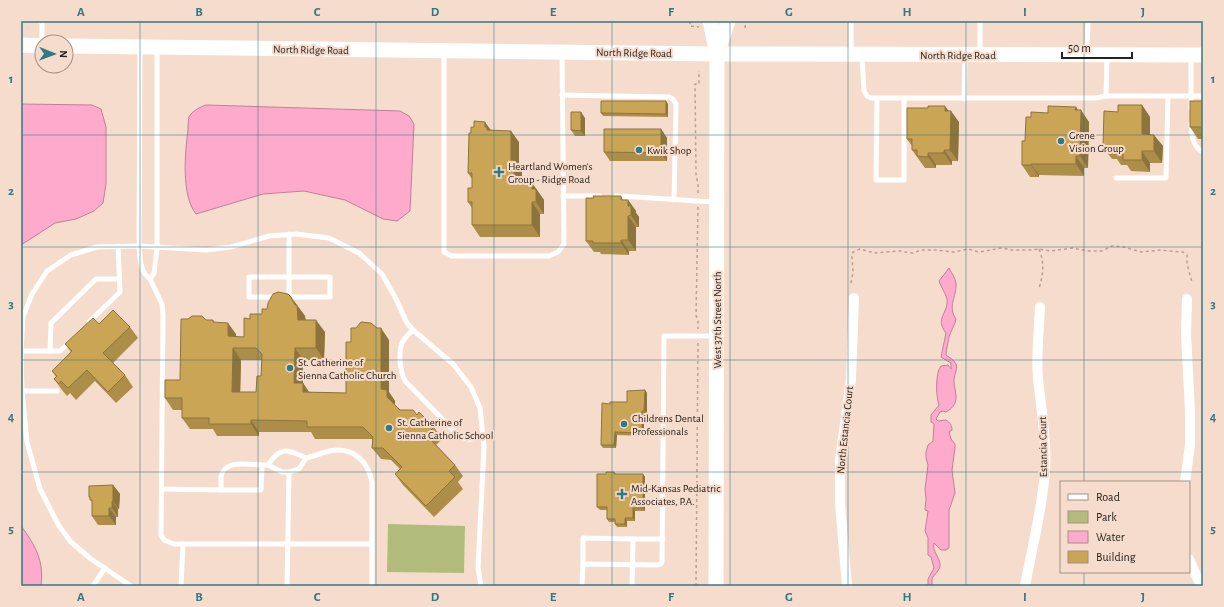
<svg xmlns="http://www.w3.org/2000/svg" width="1224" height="607" font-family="'Alegreya Sans',sans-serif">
  <rect width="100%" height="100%" fill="#f6dccc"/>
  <path fill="#b1bc7c" d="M388,524L465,526L464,573L387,572Z"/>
  <g fill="#feaacd" stroke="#be8198">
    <path d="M21,104L92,105L101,109L106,127V184L103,203L94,211L76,219L55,223L21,245Z"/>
    <path d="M206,105L400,111L409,116L414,124L410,211L397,221L383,219L345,200L304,191L263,194L196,214C181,195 185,153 188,130C188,126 188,121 189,117C192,111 200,107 206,105Z"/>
    <path d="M949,268C952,274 957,280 956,287C955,299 948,308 956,319C955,324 953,327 951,332C949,334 946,352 946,355C950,358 954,360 956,364C958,370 954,374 954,380C954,392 962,403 946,412L943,411L940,412L936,419L938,421L946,420C950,423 952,425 952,430L949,432L951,439L955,444V448L952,470L955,493L949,510V548L946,550H941L934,543C932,552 940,557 940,565C940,571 934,574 932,579C932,581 932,584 932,586H928V579L934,568L931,557L928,555V538L925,531L928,511L925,510L926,499L925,489L928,465L926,458V452L928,445L933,441L934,424L931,422V415L939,405C936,397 935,373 941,366L948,365L951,369V363L941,357L946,333C934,318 949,313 947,299C946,294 941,287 939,281Z"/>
    <path d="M21,526C36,546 44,561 41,586H21Z"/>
  </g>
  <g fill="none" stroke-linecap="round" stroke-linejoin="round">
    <g stroke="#b6a194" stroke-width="1.5" stroke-dasharray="3 3" stroke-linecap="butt">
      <path d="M690,21V26L699,27"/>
      <path d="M745,28L746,21"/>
      <path d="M698,193V185L696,174L695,84H699V71"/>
      <path d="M698,207L696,315L698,322V329"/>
      <path d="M1039,249C1045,265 1043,273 1039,289"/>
      <path d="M851,283L853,272L852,257L853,252L860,249L874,253L900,251L905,252L913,253L921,250H936L954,252L968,249L979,252L1002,248L1012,250H1030L1039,249L1051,251L1072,248L1089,251H1102L1112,246L1124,247L1141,252L1161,250L1168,251L1183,252L1187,255V264L1192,282"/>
      <path d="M696,586L698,343"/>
    </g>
    <g stroke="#fff" stroke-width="5">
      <path d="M980,21V54"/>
      <path d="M42,42V21"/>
      <path d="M140,48L139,246C140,258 140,272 150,279L154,273L157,248V49"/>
      <path d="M444,52V252L452,256H549L558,252L564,244L562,54"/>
      <path d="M851,52V21"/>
      <path d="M1087,54L1088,21"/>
      <path d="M862,56L864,91L867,96L871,98H1096L1106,96L1107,55"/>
      <path d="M1191,56V108"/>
      <path d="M562,95L669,97L673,99L676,104L674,200"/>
      <path d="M1106,96H1203"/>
      <path d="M877,98L876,180H904V99"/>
      <path d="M964,99L965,56"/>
      <path d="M1191,124C1192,135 1192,147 1203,152"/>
      <path d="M1116,178H1166L1168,96"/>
      <path d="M563,196H600"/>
      <path d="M616,196C650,197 683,201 716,202"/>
      <path d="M150,279L162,304L163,315L161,535L164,540L174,544H372"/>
      <path d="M276,297H249V277H330V297H289"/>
      <path d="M284,297H289V234"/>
      <path d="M89,322L120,292L118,246"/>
      <path d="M413,330C409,334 404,338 402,343C398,354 400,371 405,381L461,438L469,439L483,438"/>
      <path d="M21,351H60L71,341"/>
      <path d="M50,351L51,323L96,279H119"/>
      <path d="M22,391H57"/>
      <path d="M268,465L282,472H289L287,586"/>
      <path d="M262,466L261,490H221C221,486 221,481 221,477C224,457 253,466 268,465C280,446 288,449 306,458C314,456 322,453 330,451C353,446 369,462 372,483V586"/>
      <path d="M289,472L299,469L306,458"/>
      <path d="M162,489L221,490"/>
      <path d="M583,564V538L633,539"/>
      <path d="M93,586L105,568"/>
      <path d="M131,586L91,559L71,542L59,526L40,489L27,442L22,391L21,351L23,317L32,294L47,271L71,255L97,247L139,246L206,250L231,247L269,236L296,234L329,238L359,253L382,274L396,299L407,323L413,330L453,364L471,387L480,408L484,446L478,568L481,586"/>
      <path d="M181,586L183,544"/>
      <path d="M582,586L583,564L657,565L661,564L662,562L664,336H714"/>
      <path d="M632,586L633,539H663"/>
    </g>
    <g stroke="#fff" stroke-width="10">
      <path d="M1185,482L1190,445V411L1186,334L1187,299"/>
      <path d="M1189,559L1201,586"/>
      <path d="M847,586L840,504V460L851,379L854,298"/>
      <path d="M1025,586C1032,548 1042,510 1045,472C1047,440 1041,409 1038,378C1036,354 1039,331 1040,307"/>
    </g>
    <g stroke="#fff" stroke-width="15">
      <path d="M710,21L717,54L716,586"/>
      <path d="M21,45L42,46"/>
      <path d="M66,46L717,54L1203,55"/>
      <path d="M717,54L728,21"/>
    </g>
  </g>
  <g fill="#ad8e49" fill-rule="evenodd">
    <path d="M1203,101V139H1198L1190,127Z"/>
    <path d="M668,104V117L603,116L601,113Z"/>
    <path d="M1142,105L1150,117V135L1163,146L1162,163H1150V172L1131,171L1127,165H1121L1117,159H1112L1103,147L1118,112Z"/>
    <path d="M1076,107L1078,110L1089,122L1088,168H1084V176L1039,175V177H1030L1022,165L1025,141L1031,117Z"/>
    <path d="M948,111L959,122L958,161H952V165H936V168H925L912,150V146L907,139Z"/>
    <path d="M585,118V136H575L571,130Z"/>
    <path d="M474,127L491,130L519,142V168L522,172V183H532L544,200V214H540V237H480L472,225V208L468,202L472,188V179L468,173L471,133Z"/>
    <path d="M661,129L667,138V161H610L604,152Z"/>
    <path d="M621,196L623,200H628L636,211V213L639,217V227H636V251H629V255L601,254L600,252H594L586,241L594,198Z"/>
    <path d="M291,297L305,316L306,320L325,332L324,360H303V383L309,392L346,393L389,340V392L395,401V405L400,410L417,415L434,427L442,439L436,445L455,465L463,476L458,482L463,489L434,517L403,485L395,474L400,469L391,460L381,459L372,448L373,440L372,439H315L311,432H259V436H217L213,429H190L182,418V410H173L165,398L180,380L206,320H213L215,323L236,334V337H244L250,319L262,314L267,309ZM241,360H262L261,376L256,392H240Z"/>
    <path d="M99,324L130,327L138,338L113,363L125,375L133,387L116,403L95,381L76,400L70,393L67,396L62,390L54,379L56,377L52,371L71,352L65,344Z"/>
    <path d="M645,390L647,393V414H644V436L617,435L616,448H603L601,445L610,404L627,402Z"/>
    <path d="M614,472L616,474H643L645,477V511H635V521H627V527H617L615,524V522H609L607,519V510H600L597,507L606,474Z"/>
    <path d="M113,485L120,494L119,509H118V517H116V525H98L92,516V502L89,497Z"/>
  </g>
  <g fill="#8d743c">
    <path d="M666,101L668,104V117L666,114Z"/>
    <path d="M1142,105L1150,117V146L1142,134Z"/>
    <path d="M945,106L951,114V111L959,122L958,161L950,150L945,111Z"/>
    <path d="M1076,107L1081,115V110L1089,122L1088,168L1080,156Z"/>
    <path d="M581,112L585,118V136L581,131Z"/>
    <path d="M485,122L493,133L496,139L485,127Z"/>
    <path d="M661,129L667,138V161L661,153Z"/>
    <path d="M511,131L519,142V168L522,172V194L514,183L511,160Z"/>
    <path d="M1154,135L1163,146L1162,163L1154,151Z"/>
    <path d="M944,150L952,161V165L944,153Z"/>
    <path d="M1142,151L1150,163V172L1142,160Z"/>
    <path d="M928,153L936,165V168L928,157Z"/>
    <path d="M1076,156L1084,168V176L1076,164Z"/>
    <path d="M1031,164L1039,175V177L1031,165Z"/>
    <path d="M532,183L544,200V214L536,202L532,189Z"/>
    <path d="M628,200L636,211V213L639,217V227L631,215L628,206Z"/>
    <path d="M532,202L540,214V237L532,225Z"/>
    <path d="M628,216L636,227V251L628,240Z"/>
    <path d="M621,240L629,251V255L621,243Z"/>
    <path d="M291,297L305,316L306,331L298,320Z"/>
    <path d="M316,320L325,332L324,360L316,348Z"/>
    <path d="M228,323L236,334V348L228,336Z"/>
    <path d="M381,328L389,340V392L395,401V408L381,389Z"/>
    <path d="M233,348L241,360L240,403L232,392Z"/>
    <path d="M295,348L303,360V395L294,383Z"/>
    <path d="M303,383L311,395L303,392Z"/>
    <path d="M645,390L647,393V414L644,411Z"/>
    <path d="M642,411L644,414V436L642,433Z"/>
    <path d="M251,420L259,432V436L251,424Z"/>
    <path d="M615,432L617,435L616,448L614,445Z"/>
    <path d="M643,474L645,477V511L643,508Z"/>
    <path d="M113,485L120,494L119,509L113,501Z"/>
    <path d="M112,501L118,509V517L112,508Z"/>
    <path d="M109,508L116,517V525L109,516Z"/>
    <path d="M633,508L635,511V521L633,518Z"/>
    <path d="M625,518L627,521V527L625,524Z"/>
  </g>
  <g fill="#c9a555" stroke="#8d743c" fill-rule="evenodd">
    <path d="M601,101H666V114L601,113Z"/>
    <rect x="1190" y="101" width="13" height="26"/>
    <path d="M1118,105H1142V134L1154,135V151H1142V160H1123V153H1113V147H1103L1104,111L1118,112Z"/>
    <path d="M928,106H945V111H951L950,150H944V153H928V157L917,156V150H912V139H907V108H928Z"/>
    <path d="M1048,106L1076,107L1075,110H1081L1080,156H1076V164H1031V165H1022V141H1025L1026,117H1031V112L1048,113Z"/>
    <path d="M571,112H581V131L571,130Z"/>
    <path d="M474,121L485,122V127H487V130L511,131V160H514V183H532V189H536V202H532V225H472V202H468V188H472V173H468L469,133H471V127H474Z"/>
    <path d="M604,129H661V153L604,152Z"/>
    <path d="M593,196H621V200H628V206H631V215L628,216V240H621V243H593V241H586V198H594Z"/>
    <path d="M278,292L288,294L291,297L295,305H297L298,320H316V348H295L294,383H303V392L346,393V342H351V328H356L361,322L371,323L377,328H381V389L387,390V397L400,410H413L417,415L419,412L434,427L426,435L455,465L449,471L455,477L426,506L395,474L402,467L383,448H372L373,437L363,427H307V421L251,420V424H209V418H182V398H165V380H180L181,319H188L192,316H202L206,320H213V322L228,323V336L244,337V318L250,319V314H262V309H267L268,303L273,294ZM233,348H256L262,354L261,376H257L256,392H232Z"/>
    <path d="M113,310L130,327L103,353L125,375L108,392L87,370L68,388L61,381L59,384L54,379L57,376L52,371L72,351L65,344L93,318L99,324Z"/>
    <path d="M645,390L644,411H642V433L615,432L614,445H601L602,403L610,404V402H627V391Z"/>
    <path d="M606,472H614V474H643V508H633V518H625V524H615V519H607V507H597V474H606Z"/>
    <path d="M113,485V501H112V508H109V516H92V500H90V497H89V486Z"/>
  </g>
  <path fill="none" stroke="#327984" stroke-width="1" stroke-opacity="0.55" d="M140,21V586M258,21V586M376,21V586M494,21V586M612,21V586M730,21V586M848,21V586M966,21V586M1084,21V482M21,135H1203M21,247H1203M21,360H1203M21,472H1203M1084,572V586"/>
  <g fill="#327984" stroke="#f6dccc" stroke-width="1.5">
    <circle cx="1061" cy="141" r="4"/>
    <circle cx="639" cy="150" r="4"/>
    <path d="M497 166h4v4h4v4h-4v4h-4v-4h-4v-4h4z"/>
    <circle cx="290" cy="368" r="4"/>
    <circle cx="624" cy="424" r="4"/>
    <circle cx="389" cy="428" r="4"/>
    <path d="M620 488h4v4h4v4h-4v4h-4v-4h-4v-4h4z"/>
  </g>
  <g text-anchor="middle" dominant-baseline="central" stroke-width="4" stroke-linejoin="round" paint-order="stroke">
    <g font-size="11" fill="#2a211b" stroke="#f6dccc">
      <text transform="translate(311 50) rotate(1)">North Ridge Road</text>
      <text transform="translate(634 53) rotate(1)">North Ridge Road</text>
      <text x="958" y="55">North Ridge Road</text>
      <text transform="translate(717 320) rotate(-90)">West 37th Street North</text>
      <text transform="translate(845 430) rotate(-84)">North Estancia Court</text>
      <text transform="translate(1043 447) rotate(-91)">Estancia Court</text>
    </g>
    <g font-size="11" fill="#2a211b" stroke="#f6dccc" text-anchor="start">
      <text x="1069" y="135">Grene<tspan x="1069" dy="13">Vision Group</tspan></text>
      <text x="647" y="150">Kwik Shop</text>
      <text x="508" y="166">Heartland Women's<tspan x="508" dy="13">Group - Ridge Road</tspan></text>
      <text x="298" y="362">St. Catherine of<tspan x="298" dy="13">Sienna Catholic Church</tspan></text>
      <text x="632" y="418">Childrens Dental<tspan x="632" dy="13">Professionals</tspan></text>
      <text x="397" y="422">St. Catherine of<tspan x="397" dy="13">Sienna Catholic School</tspan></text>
      <text x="631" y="488">Mid-Kansas Pediatric<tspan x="631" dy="13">Associates, P.A.</tspan></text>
    </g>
  </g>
  <rect width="1224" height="607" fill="none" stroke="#f6dccc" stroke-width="44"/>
  <rect x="1060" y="481" width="130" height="92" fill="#f6dccc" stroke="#a49185"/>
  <rect x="1068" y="494" width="20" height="6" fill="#ffffff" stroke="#a49185"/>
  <text x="1096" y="501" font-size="12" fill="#2a211b">Road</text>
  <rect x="1068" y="511" width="20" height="12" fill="#b1bc7c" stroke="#a49185"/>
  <text x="1096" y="521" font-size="12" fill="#2a211b">Park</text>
  <rect x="1068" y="531" width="20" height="12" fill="#feaacd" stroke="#a49185"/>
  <text x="1096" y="541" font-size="12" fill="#2a211b">Water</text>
  <rect x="1068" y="551" width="20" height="12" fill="#c9a555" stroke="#a49185"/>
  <text x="1096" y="561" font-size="12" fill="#2a211b">Building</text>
  <g transform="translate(54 54) rotate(91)"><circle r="19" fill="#f6dccc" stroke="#a49185"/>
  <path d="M0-3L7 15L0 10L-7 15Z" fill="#327984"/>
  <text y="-6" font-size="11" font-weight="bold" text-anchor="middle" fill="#2a211b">N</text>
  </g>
  <path d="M1062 52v6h70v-6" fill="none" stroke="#2a211b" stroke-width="2"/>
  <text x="1068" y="52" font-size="12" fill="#2a211b" stroke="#f6dccc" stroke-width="3" paint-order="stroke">50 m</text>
  <rect x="22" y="22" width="1180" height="563" fill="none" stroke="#327984" stroke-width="1.5"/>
  <g font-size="13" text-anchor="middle" font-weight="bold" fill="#327984">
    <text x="81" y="16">A</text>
    <text x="199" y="16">B</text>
    <text x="317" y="16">C</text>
    <text x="435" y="16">D</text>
    <text x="553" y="16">E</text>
    <text x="671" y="16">F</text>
    <text x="789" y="16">G</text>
    <text x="907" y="16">H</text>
    <text x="1025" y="16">I</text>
    <text x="1143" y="16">J</text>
    <text x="11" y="83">1</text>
    <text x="1213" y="83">1</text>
    <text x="11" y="195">2</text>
    <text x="1213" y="195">2</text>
    <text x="11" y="308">3</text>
    <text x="1213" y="308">3</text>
    <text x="11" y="421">4</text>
    <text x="1213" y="421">4</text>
    <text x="11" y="533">5</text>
    <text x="1213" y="533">5</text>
    <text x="81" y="601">A</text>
    <text x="199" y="601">B</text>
    <text x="317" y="601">C</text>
    <text x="435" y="601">D</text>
    <text x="553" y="601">E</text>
    <text x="671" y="601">F</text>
    <text x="789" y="601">G</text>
    <text x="907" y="601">H</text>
    <text x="1025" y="601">I</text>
    <text x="1143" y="601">J</text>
  </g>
</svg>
